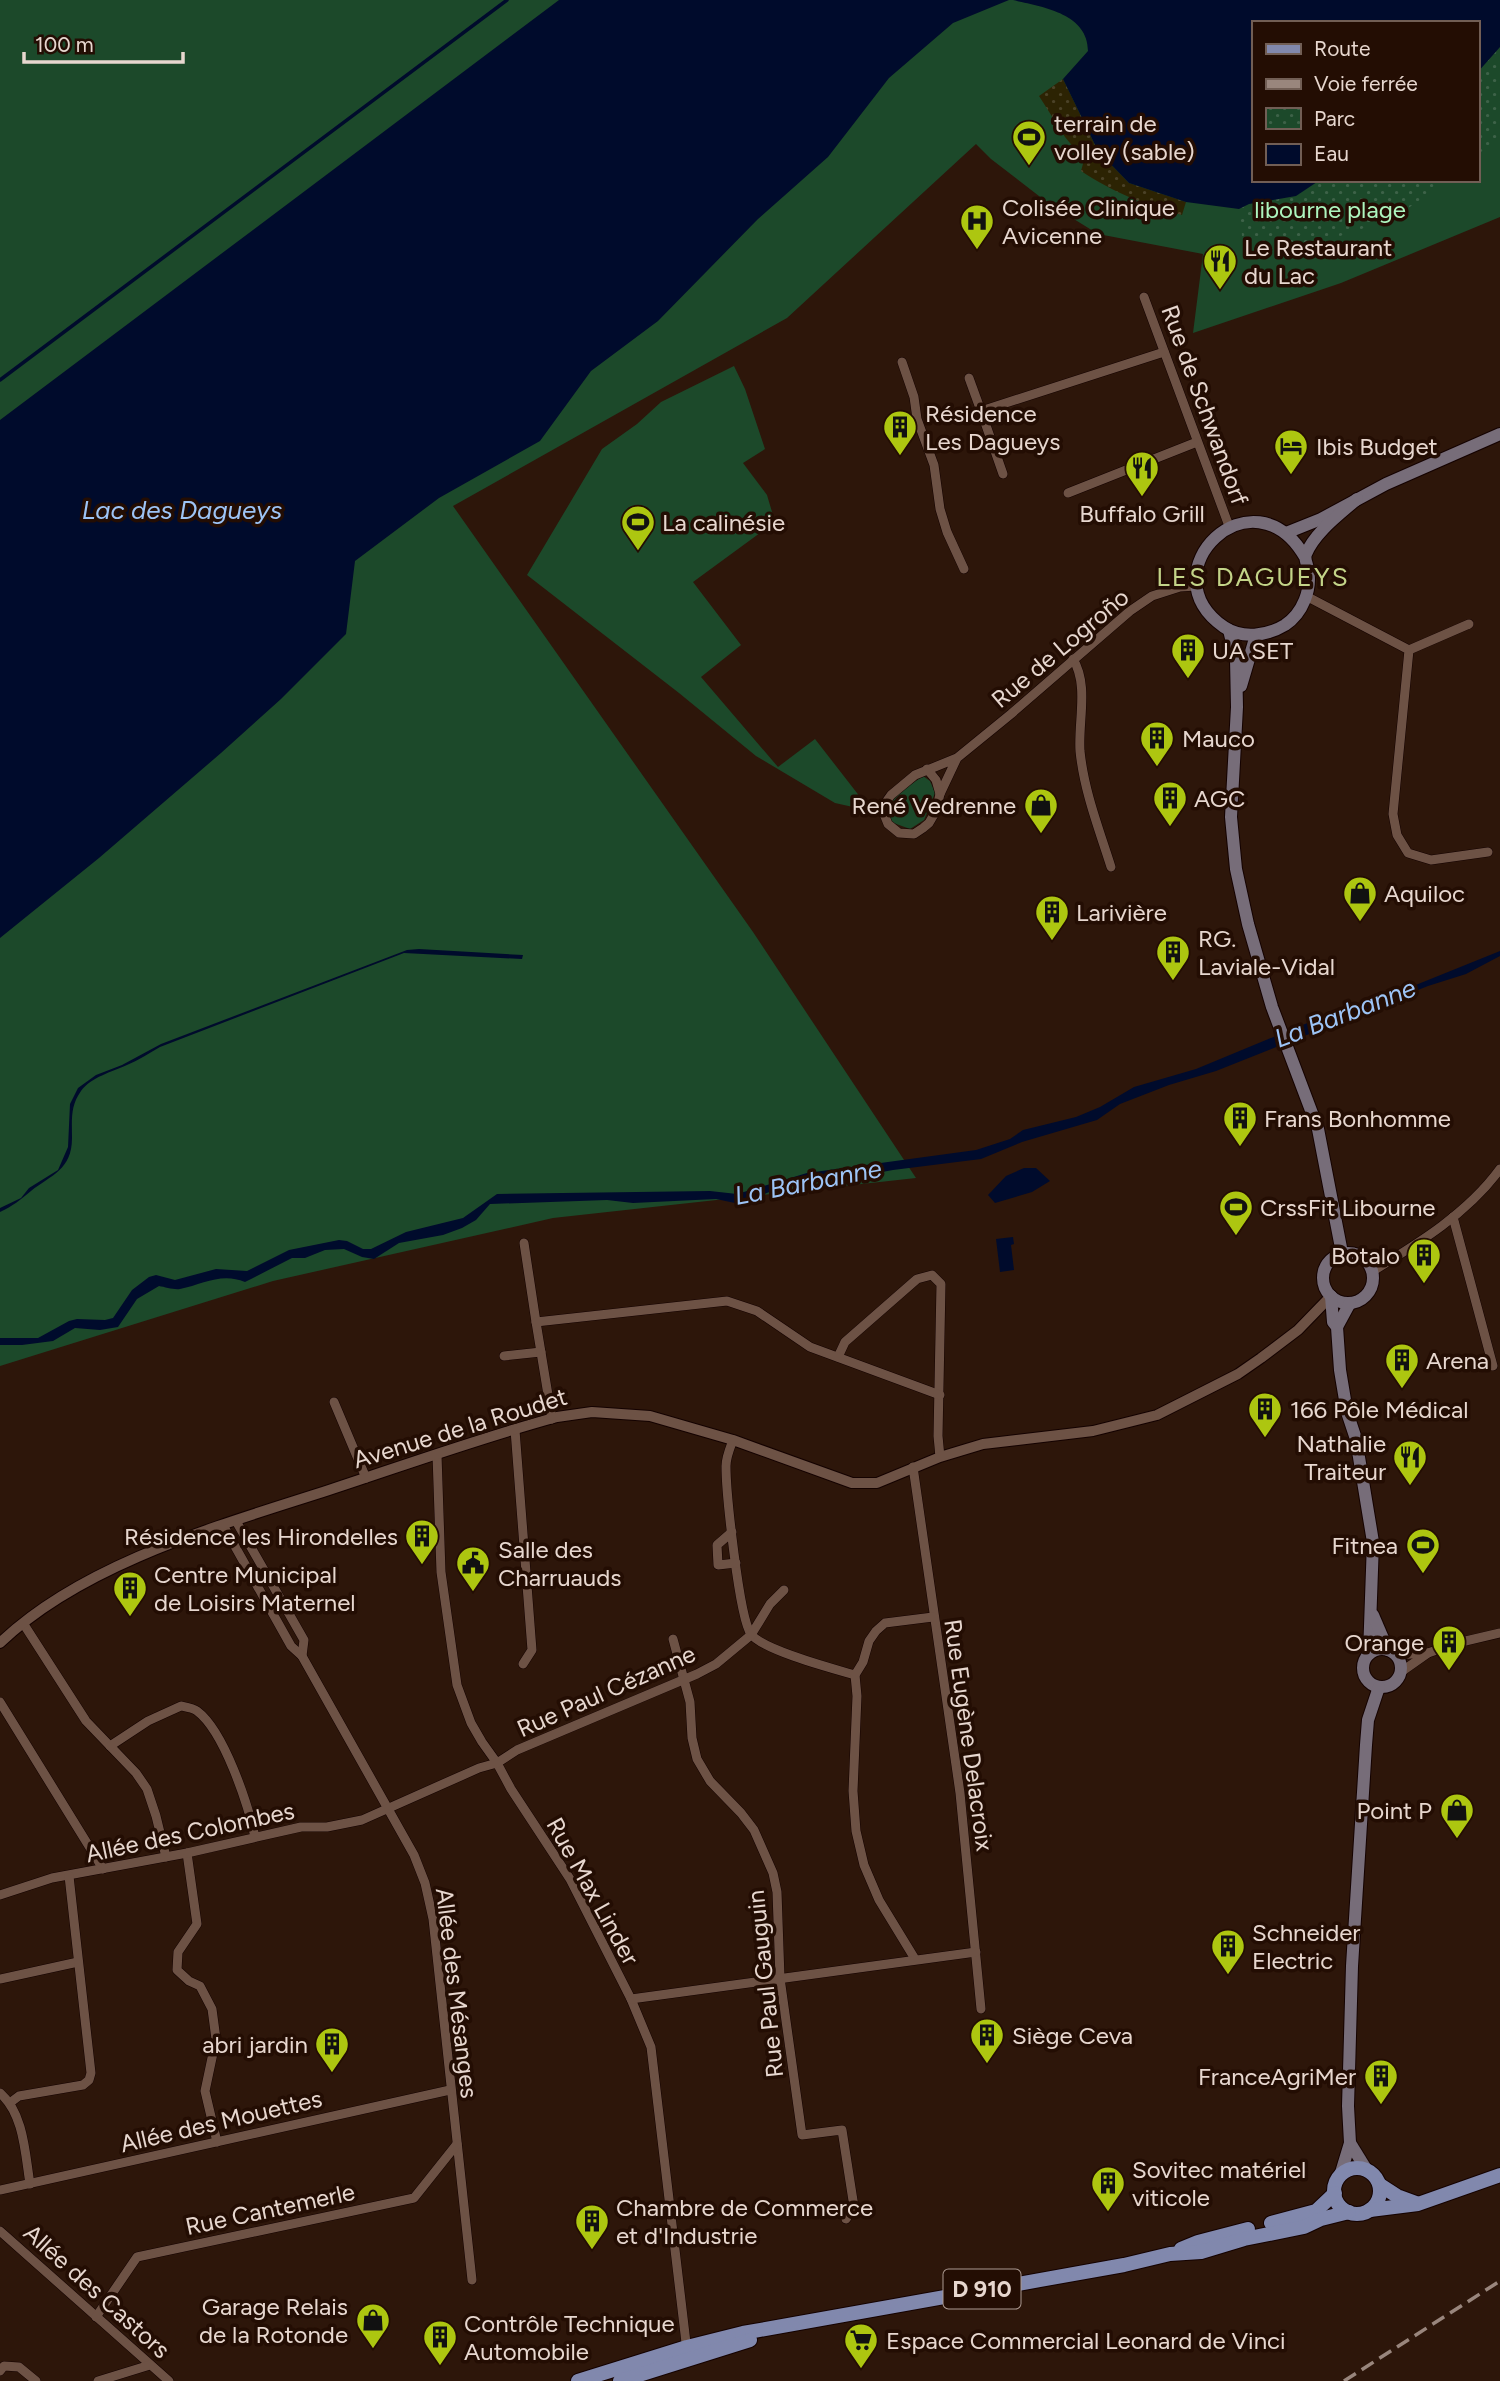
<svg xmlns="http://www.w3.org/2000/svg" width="1500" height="2381" font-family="Figtree,sans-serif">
  <defs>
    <pattern id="sand-dots" width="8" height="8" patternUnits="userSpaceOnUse" patternTransform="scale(1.75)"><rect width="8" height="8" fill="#2c2303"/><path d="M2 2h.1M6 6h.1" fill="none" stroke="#4b4227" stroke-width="1.8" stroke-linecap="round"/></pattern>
    <pattern id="park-dots" width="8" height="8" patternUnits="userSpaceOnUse" patternTransform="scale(1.75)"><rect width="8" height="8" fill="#1c492a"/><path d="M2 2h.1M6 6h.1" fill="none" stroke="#3d6248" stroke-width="1.8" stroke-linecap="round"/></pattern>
  </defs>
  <rect width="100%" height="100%" fill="#2d160a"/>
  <g fill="#1c492a" fill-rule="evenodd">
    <path d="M0,0H1500V217L1341,283L1193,333L1203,254L1098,234L1048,203L991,159L976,144L787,318L453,506L753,932L916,1178L553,1218L273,1281L0,1366ZM1253,23H1477V180H1253Z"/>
    <path d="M734,366L745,389L765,449L743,463L767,495L775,522L693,582L741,645L701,677L778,767L815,739L871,811L835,803L756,756L679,693L527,575L602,449L637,424L661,402Z"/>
    <path d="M923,776L930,781L935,793L924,820L910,829L891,822L887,813L892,798Z"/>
  </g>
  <path fill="url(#sand-dots)" d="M1063,79L1098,151L1129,183L1186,202L1182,215C1144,204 1114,193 1081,171L1084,160L1065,137L1039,96Z"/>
  <g fill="url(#park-dots)">
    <path d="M1500,47V138L1477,155V73Z"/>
    <path d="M1320,180H1445C1432,190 1419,202 1405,210C1355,236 1300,249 1244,253L1239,209L1249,204L1296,196Z"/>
  </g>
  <g fill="#000b2c">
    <path d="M559,0H1009L953,23L889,78L828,157L758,219L658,321L591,371L540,441L439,498L355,561L346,634L281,699L221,753L99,858L0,938V420Z"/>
    <path d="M1013,0H1500V47L1477,73V23H1253V180H1320L1296,196L1249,204L1239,209L1186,202L1129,183L1098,151L1063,79L1088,51C1088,13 1042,7 1013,0Z"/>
    <path d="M419,949L523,955L522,959L404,953L160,1047C149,1053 139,1060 127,1065C112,1072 91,1077 81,1091C70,1106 72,1121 72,1138C72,1170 51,1175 31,1191C20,1200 13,1206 0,1212V1208L21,1198L29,1188L58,1170L68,1147L70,1104L78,1088L96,1075L122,1065L161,1044L407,950Z"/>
    <path d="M1500,951V956L1466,974L1428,986L1363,1012L1348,1015L1322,1029L1216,1071L1169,1085L1120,1104L1097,1120L1022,1142L981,1159L893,1170L839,1180L786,1185L745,1202L735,1203L716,1199L633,1203L607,1200L490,1204L476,1220L462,1228L443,1235L399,1243L374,1259L362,1257L344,1249L325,1250L305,1258H292L245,1282C222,1272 203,1284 180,1289C174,1290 165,1287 159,1286L137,1299L118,1327L100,1330L75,1328L53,1341L22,1345H0V1338H38L69,1321L77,1319L105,1320L113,1318L132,1290L149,1277L156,1275L175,1280L216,1269L247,1271L289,1250L339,1240L347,1241L363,1249H371L406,1232L463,1218L497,1194L710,1191L737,1194L807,1173L976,1150L1010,1139L1023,1130L1076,1117L1100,1107L1134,1087L1196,1069L1334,1012L1381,999Z"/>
    <path d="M1024,1168H1036L1050,1181L1032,1192L995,1203L988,1195L1006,1176Z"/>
    <path d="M1013,1237L1014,1244L1011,1245L1014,1270L1000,1272L996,1239Z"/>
  </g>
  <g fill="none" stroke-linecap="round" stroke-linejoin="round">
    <path stroke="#000b2c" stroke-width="3.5" d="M0,380L507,0"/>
    <g stroke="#140200" stroke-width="10">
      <g id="minor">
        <path d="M1144,297L1229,526"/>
        <path d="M902,362L914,397L917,419L934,465L940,509L947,532L964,569"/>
        <path d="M969,378L981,411"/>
        <path d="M1003,474L981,411L1164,352"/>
        <path d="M1068,493L1197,442"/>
        <path d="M1306,596L1409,650L1393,814L1397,835L1408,853L1431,860L1488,852"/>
        <path d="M1409,650L1469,624"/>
        <path d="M1073,659C1089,685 1078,721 1080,751C1084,791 1099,829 1111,867"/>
        <path d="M957,758L940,794L936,811L929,823L923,828L914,834L899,833L888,824L884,814L886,802L891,795L915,775L957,758L1011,714L1130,611L1152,596L1180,587L1196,586"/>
        <path d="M927,769L936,780L940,794"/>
        <path d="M1453,1217L1493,1366"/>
        <path d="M524,1243L536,1322"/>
        <path d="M1373,1271C1419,1243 1468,1213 1500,1169"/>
        <path d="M504,1356L541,1352"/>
        <path d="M838,1357L845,1342L917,1279L932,1275L941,1284L938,1436L940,1457"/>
        <path d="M334,1402L366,1478"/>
        <path d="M552,1419L536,1322L727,1301L757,1311L810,1347L940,1395"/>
        <path d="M515,1430L532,1650L523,1664"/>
        <path d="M733,1440C730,1448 726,1457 726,1466C726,1491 739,1618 751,1634C762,1650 834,1669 855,1675"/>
        <path d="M437,1455L441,1572L457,1685L471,1723L482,1742L497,1763L511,1789L570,1879L631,1999L651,2047L687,2351"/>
        <path d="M913,1467L960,1793L981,2009"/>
        <path d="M236,1521L304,1640L302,1656"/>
        <path d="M223,1525L291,1646L302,1656L414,1855L425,1883L433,1919L472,2280"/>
        <path d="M732,1532L717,1545L718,1565L736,1563"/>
        <path d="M23,1623L86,1721L136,1773L147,1789L156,1816L166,1857"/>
        <path d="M673,1639L690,1702L692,1738L697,1759L710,1781L741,1813L754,1830L773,1873L777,1892L780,1978L802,2135L842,2130L854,2207L846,2219"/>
        <path d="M1396,1655L1428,1653"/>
        <path d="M1401,1672L1428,1653L1457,1643L1500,1633"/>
        <path d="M0,1702L103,1869"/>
        <path d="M110,1746L148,1721L181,1706C186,1707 193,1708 197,1711C224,1731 248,1804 255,1837"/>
        <path d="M187,1853L197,1924L178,1952L177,1970L189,1981L200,1986L212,2009L216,2039L205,2091L217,2142"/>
        <path d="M0,1895L52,1878L187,1853L301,1827H327L362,1820L479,1768L497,1763L517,1750L697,1674L716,1664L751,1635L770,1604L784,1590"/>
        <path d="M915,1959L879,1900L864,1865L856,1831L853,1791L857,1696L855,1675L863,1662L869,1641L876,1631L885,1623L933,1617"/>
        <path d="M0,1979L78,1962"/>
        <path d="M631,1999L976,1952"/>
        <path d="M0,2093C24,2114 25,2153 30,2184"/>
        <path d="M11,2102L19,2096L83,2085L89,2080L91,2073L69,1876"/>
        <path d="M0,2190L450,2090"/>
        <path d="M0,2231L169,2381"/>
        <path d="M96,2317L137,2257L414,2198L457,2144"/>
        <path d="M0,2371L4,2366L19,2367L36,2381"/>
        <path d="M98,2381L150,2365"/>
      </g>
    </g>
    <g stroke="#140200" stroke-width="12">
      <path id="tertiary" d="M0,1643C83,1563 221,1525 329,1490C405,1465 480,1438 557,1417L592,1412L650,1416L733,1440L852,1483H877L940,1457L983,1444L1093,1431L1157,1415L1238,1374L1261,1358L1298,1330L1331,1296"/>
    </g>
    <g stroke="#140200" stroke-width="14">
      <g id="secondary">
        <path d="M1286,533L1321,519L1386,484L1500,434"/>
        <path d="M1305,557C1253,467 1145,572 1224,627C1242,639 1267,636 1285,625C1303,613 1312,589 1308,569C1307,563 1304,559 1306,554C1315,532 1340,514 1357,499"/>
        <path d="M1229,630L1236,659L1237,707L1231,817L1236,869L1248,924L1272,1007L1318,1129L1342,1253"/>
        <path d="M1241,686L1256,635"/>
        <circle cx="1348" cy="1278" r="25"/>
        <path d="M1331,1296L1333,1322L1337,1327L1340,1370L1347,1412L1356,1439L1373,1542L1369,1654"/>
        <path d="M1337,1327L1350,1303"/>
        <path d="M1373,1615L1388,1650"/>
        <circle cx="1382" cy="1668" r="19"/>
        <path d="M1350,2143L1366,2169"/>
        <path d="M1340,2176L1350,2143L1348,2106L1352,1966L1366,1745L1368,1720L1379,1687"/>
      </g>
    </g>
    <g stroke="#140200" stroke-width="16">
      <g id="primary">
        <circle cx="1357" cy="2191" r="23"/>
        <path d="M1380,2185L1397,2196L1416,2203"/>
        <path d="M1370,2210L1418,2204L1500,2175"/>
        <path d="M1271,2223L1316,2211L1335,2193"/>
        <path d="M1181,2249L1198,2242L1248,2229"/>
        <path d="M578,2381L687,2347L743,2333L1124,2265L1170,2254L1201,2252L1244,2239L1304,2227L1321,2219L1349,2212"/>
        <path d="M620,2381L750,2340"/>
      </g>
    </g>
    <use href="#minor" stroke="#6d5245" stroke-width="9"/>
    <use href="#tertiary" stroke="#6d5245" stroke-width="10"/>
    <use href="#secondary" stroke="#776d79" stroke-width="12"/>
    <use href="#primary" stroke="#8188ad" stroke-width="14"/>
    <path stroke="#99867d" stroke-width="3.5" stroke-dasharray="14 7" stroke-linecap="butt" d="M1344,2381L1500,2281"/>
  </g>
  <defs>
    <g id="stadium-pin" transform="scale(1.75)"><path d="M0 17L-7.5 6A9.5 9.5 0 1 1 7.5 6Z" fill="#adc610" stroke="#230d03"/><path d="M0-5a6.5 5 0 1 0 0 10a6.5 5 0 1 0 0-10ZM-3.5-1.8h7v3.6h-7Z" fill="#111"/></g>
    <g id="hospital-pin" transform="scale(1.75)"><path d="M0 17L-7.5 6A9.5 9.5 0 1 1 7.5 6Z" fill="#adc610" stroke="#230d03"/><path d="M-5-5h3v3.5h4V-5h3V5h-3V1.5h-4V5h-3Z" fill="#111"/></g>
    <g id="restaurant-pin" transform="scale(1.75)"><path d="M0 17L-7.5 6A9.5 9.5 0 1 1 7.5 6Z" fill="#adc610" stroke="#230d03"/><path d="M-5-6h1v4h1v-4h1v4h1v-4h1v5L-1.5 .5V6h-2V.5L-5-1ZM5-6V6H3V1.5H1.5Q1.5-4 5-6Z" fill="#111"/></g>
    <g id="building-pin" transform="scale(1.75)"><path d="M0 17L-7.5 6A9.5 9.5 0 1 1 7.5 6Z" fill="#adc610" stroke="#230d03"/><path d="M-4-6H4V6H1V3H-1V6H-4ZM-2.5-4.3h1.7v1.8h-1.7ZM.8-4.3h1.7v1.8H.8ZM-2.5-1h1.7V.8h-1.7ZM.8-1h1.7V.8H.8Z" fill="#111"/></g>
    <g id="hotel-pin" transform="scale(1.75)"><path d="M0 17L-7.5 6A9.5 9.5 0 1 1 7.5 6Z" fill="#adc610" stroke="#230d03"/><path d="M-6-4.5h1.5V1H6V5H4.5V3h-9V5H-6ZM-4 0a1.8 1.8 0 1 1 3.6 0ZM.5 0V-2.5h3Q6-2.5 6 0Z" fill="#111"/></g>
    <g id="shop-pin" transform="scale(1.75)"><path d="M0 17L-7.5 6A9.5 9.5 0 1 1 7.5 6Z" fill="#adc610" stroke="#230d03"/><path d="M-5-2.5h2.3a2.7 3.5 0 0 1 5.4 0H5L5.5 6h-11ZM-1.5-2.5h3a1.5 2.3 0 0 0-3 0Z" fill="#111"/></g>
    <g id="civic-pin" transform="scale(1.75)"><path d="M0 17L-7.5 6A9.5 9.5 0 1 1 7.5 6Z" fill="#adc610" stroke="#230d03"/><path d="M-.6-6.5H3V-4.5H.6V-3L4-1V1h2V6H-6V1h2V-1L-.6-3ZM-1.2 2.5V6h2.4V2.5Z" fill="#111"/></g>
    <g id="supermarket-pin" transform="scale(1.75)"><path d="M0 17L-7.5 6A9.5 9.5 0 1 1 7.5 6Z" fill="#adc610" stroke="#230d03"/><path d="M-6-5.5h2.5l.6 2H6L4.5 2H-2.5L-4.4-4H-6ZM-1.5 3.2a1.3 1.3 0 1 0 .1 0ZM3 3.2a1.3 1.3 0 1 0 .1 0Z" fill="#111"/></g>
  </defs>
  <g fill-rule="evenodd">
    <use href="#stadium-pin" x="1029" y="137"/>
    <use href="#hospital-pin" x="977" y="221"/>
    <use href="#restaurant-pin" x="1220" y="261"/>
    <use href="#building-pin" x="900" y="427"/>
    <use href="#hotel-pin" x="1291" y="446"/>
    <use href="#restaurant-pin" x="1142" y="468"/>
    <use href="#stadium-pin" x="638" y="522"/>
    <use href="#building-pin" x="1188" y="650"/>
    <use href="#building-pin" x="1157" y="738"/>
    <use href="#building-pin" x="1170" y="798"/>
    <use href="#shop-pin" x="1041" y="805"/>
    <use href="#shop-pin" x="1360" y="893"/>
    <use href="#building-pin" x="1052" y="912"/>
    <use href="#building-pin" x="1173" y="952"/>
    <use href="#building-pin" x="1240" y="1118"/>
    <use href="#stadium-pin" x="1236" y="1207"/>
    <use href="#building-pin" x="1424" y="1255"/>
    <use href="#building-pin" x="1402" y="1360"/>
    <use href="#building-pin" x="1265" y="1409"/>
    <use href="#restaurant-pin" x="1410" y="1457"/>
    <use href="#building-pin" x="422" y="1536"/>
    <use href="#stadium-pin" x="1423" y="1545"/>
    <use href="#civic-pin" x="473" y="1563"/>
    <use href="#building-pin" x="130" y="1588"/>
    <use href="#building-pin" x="1449" y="1642"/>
    <use href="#shop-pin" x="1457" y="1810"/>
    <use href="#building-pin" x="1228" y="1946"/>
    <use href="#building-pin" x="987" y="2035"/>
    <use href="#building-pin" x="332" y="2044"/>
    <use href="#building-pin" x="1381" y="2076"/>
    <use href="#building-pin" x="1108" y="2183"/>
    <use href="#building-pin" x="592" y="2221"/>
    <use href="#shop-pin" x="373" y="2320"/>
    <use href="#building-pin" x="440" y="2337"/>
    <use href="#supermarket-pin" x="861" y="2340"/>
  </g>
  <g text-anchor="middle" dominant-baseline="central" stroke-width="7" stroke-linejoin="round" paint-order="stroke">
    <rect fill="#230d03" stroke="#ac9a92" stroke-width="2" x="943.5" y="2269.5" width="77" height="39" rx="5"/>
    <g font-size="23" font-weight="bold" fill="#e7d7cf">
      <text x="982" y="2289">D 910</text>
    </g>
    <g font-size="24" fill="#e7d7cf" stroke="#230d03" text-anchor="start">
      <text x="1054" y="123">terrain de<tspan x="1054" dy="28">volley (sable)</tspan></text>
      <text x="1002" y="207">Colisée Clinique<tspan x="1002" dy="28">Avicenne</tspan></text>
      <text x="1244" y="247">Le Restaurant<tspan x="1244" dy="28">du Lac</tspan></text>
      <text x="925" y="413">Résidence<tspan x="925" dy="28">Les Dagueys</tspan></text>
      <text x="1316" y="446">Ibis Budget</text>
      <text x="1142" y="513" text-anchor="middle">Buffalo Grill</text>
      <text x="662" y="522">La calinésie</text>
      <text x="1212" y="650">UA SET</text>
      <text x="1182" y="738">Mauco</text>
      <text x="1194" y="798">AGC</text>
      <text x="1016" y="805" text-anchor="end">René Vedrenne</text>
      <text x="1384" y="893">Aquiloc</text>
      <text x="1076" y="912">Larivière</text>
      <text x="1198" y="938">RG.<tspan x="1198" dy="28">Laviale-Vidal</tspan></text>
      <text x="1264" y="1118">Frans Bonhomme</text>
      <text x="1260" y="1207">CrssFit Libourne</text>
      <text x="1400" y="1255" text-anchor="end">Botalo</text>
      <text x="1426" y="1360">Arena</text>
      <text x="1290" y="1409">166 Pôle Médical</text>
      <text x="1386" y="1443" text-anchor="end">Nathalie<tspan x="1386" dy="28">Traiteur</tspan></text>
      <text x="398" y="1536" text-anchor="end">Résidence les Hirondelles</text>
      <text x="1398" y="1545" text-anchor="end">Fitnea</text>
      <text x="498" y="1549">Salle des<tspan x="498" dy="28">Charruauds</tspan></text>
      <text x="154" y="1574">Centre Municipal<tspan x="154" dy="28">de Loisirs Maternel</tspan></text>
      <text x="1424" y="1642" text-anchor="end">Orange</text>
      <text x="1432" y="1810" text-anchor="end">Point P</text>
      <text x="1252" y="1932">Schneider<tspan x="1252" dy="28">Electric</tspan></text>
      <text x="1012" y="2035">Siège Ceva</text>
      <text x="308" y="2044" text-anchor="end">abri jardin</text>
      <text x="1356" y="2076" text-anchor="end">FranceAgriMer</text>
      <text x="1132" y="2169">Sovitec matériel<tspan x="1132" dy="28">viticole</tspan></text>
      <text x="616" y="2207">Chambre de Commerce<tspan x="616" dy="28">et d'Industrie</tspan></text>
      <text x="348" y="2306" text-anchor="end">Garage Relais<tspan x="348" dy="28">de la Rotonde</tspan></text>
      <text x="464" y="2323">Contrôle Technique<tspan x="464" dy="28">Automobile</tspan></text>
      <text x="886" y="2340">Espace Commercial Leonard de Vinci</text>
    </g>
    <g font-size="24" fill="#adf5be" stroke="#230d03">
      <text x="1330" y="209">libourne plage</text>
    </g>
    <g font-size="24" fill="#e7d7cf" stroke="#230d03">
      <text transform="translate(1205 405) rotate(70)">Rue de Schwandorf</text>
      <text transform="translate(1060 648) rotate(-40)">Rue de Logroño</text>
      <text transform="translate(460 1428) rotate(-17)">Avenue de la Roudet</text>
      <text transform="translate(606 1691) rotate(-24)">Rue Paul Cézanne</text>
      <text transform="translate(969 1735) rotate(82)">Rue Eugène Delacroix</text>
      <text transform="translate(190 1832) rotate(-12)">Allée des Colombes</text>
      <text transform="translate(593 1891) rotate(61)">Rue Max Linder</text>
      <text transform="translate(765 1984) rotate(-96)">Rue Paul Gauguin</text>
      <text transform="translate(457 1993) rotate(83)">Allée des Mésanges</text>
      <text transform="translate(221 2121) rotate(-13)">Allée des Mouettes</text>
      <text transform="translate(270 2209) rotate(-12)">Rue Cantemerle</text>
      <text transform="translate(97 2291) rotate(42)">Allée des Castors</text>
    </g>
    <g font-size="26" font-style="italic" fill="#9dc4f6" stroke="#230d03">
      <text x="182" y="510">Lac des Dagueys</text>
      <text transform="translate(1345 1013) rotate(-21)">La Barbanne</text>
      <text transform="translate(808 1182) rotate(-11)">La Barbanne</text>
    </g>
    <g font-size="26" letter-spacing="2" fill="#c3d488" stroke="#230d03">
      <text x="1253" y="577">LES DAGUEYS</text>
    </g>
  </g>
  <rect x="1252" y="21" width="228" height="161" fill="#230d03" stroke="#715e55" stroke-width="2"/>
  <rect x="1266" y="44" width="35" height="10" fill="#8188ad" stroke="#715e55" stroke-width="2"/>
  <text x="1314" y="56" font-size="21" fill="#e7d7cf">Route</text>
  <rect x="1266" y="79" width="35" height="10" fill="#99867d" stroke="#715e55" stroke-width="2"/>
  <text x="1314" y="91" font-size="21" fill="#e7d7cf">Voie ferrée</text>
  <rect x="1266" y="108" width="35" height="21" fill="url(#park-dots)" stroke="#715e55" stroke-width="2"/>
  <text x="1314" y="126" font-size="21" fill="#e7d7cf">Parc</text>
  <rect x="1266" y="144" width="35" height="21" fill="#000b2c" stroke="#715e55" stroke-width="2"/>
  <text x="1314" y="161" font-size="21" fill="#e7d7cf">Eau</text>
  <path d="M24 52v10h159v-10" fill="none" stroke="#e7d7cf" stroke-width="3.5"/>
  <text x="35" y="52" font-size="21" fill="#e7d7cf" stroke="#230d03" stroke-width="5" paint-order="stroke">100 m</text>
</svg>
